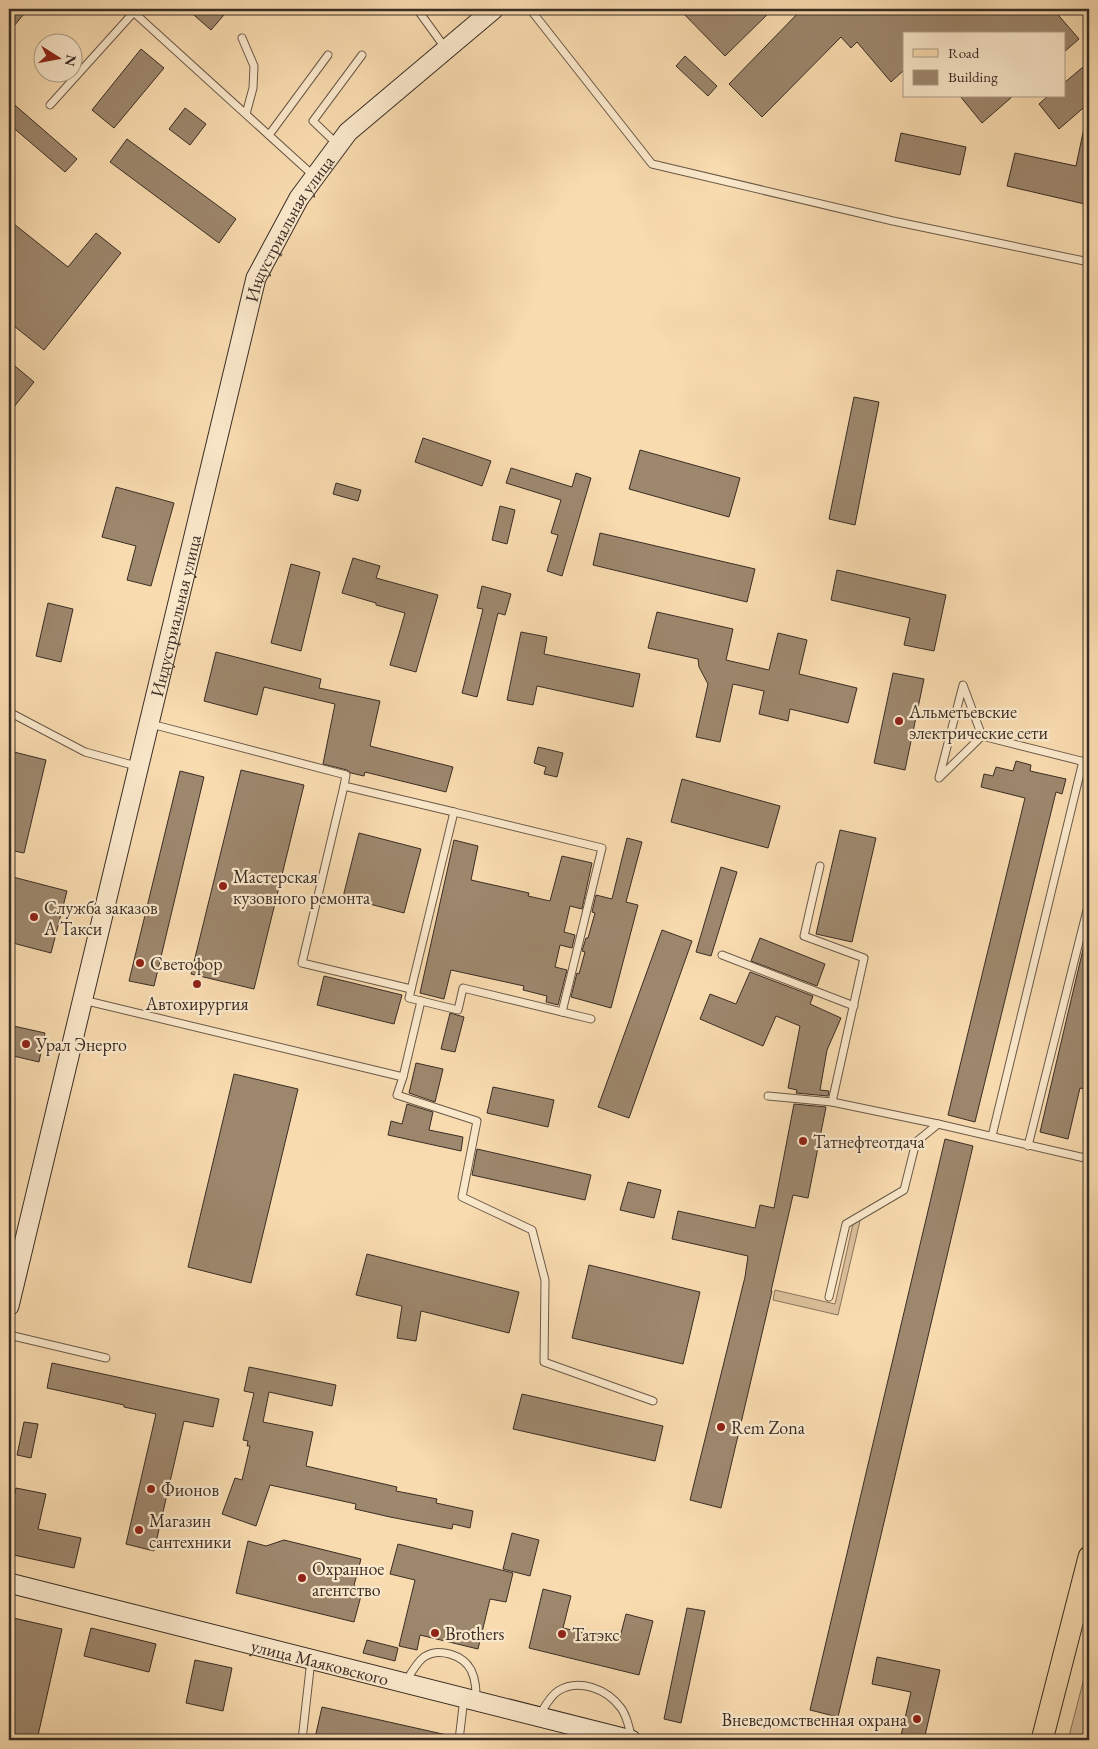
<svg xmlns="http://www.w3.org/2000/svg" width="1098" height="1749" font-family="'EB Garamond',serif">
  <rect width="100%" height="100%" fill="#f8dbaf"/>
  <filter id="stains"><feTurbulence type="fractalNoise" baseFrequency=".004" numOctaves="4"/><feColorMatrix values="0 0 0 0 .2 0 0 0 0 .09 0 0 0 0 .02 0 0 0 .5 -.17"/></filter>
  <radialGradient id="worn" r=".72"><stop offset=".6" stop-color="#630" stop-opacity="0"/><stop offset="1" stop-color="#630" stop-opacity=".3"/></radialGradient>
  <g fill="#d8bd98" stroke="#89755e">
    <path d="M854,1219L860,1221L838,1315L773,1300L775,1290L835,1304Z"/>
    <path d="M1089,1659V1740H1068Z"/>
  </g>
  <g fill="#9d876d" stroke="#3a2d25">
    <path d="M9,9H28L9,32Z"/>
    <path d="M187,9H229L211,30Z"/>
    <path d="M679,9H773L725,56Z"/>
    <path d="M802,9H1053L1079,39L1064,52V34H904V70L891,82L857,42L851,48L841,37L762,117L729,84Z"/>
    <path d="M141,49L164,68L114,128L92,110Z"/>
    <path d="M685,56L717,86L708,96L676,66Z"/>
    <path d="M1089,62V103L1059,129L1039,104L1048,96H1064V83Z"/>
    <path d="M960,96H1013L982,123Z"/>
    <path d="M9,100L77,159L65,172L9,124Z"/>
    <path d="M185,108L206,124L190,145L169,129Z"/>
    <path d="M1084,128L1089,129V205L1007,186L1015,153L1076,166Z"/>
    <path d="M901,133L966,147L960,175L895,161Z"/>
    <path d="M127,139L236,219L219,243L110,162Z"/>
    <path d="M9,220L68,267L96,233L121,253L44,350L9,322Z"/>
    <path d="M9,361L34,382L9,413Z"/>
    <path d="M854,397L879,402L855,525L829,519Z"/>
    <path d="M423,438L491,461L482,486L415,462Z"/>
    <path d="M640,450L740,478L729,517L629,489Z"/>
    <path d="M511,468L572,487L576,473L591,478L562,576L547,571L558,535L551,533L561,500L506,483Z"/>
    <path d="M336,483L361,490L358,501L333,494Z"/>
    <path d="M116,487L174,503L151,586L127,580L136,546L102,537Z"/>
    <path d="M500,506L515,510L507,544L492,540Z"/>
    <path d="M600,533L755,569L747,602L593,565Z"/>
    <path d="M353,558L380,566L376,578L438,595L416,672L390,665L405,613L376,605V603L342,593Z"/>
    <path d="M291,564L320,572L301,651L271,643Z"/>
    <path d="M837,570L946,595L934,651L904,645L910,618L831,600Z"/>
    <path d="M482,586L511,594L505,615L498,613L477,697L462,693L483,609L477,608Z"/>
    <path d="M48,603L73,609L61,662L36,656Z"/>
    <path d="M657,612L733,629L726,660L769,670L778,633L807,640L799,674L857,688L848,723L790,709L788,721L759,714L764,691L733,684L720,742L696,737L708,684L699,667L698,659L648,648Z"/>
    <path d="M521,632L547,637L544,654L640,674L633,707L537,686L533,705L507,700Z"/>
    <path d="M216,652L321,679L319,688L380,701L370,746L453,767L446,792L365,772L364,776L351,773L347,770L323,764L335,704L264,687L257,715L204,701Z"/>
    <path d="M893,673L924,679L905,770L874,763Z"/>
    <path d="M538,747L563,753L557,777L544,774L546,767L534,763Z"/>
    <path d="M14,752L46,760L24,853L9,850V776Z"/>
    <path d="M1016,761L1031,765L1030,771L1066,779L1062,794L1056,792L975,1122L948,1115L1025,798L981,787L984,774L993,776L996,767L1013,771Z"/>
    <path d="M241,770L304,785L254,989L191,974Z"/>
    <path d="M180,771L204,777L154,986L129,981Z"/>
    <path d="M682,779L780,806L768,848L671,822Z"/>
    <path d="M840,830L876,838L852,942L816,934Z"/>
    <path d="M359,833L421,849L404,913L343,897Z"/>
    <path d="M627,838L642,842L626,902L638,905L611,1008L571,997L577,973L579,974L585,952L582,951L586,938H588L595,913L592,912L596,895L612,899Z"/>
    <path d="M454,840L478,846L471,880L529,893L528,896L550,901L562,856L592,863L582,909L570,906L564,932L575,935L572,948L560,945L555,967L567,970L558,1005L546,1002L547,996L523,990L524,986L451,970L444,999L420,993Z"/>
    <path d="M721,867L737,872L711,956L696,952Z"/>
    <path d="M9,876L67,891L51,953L9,942Z"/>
    <path d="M662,930L692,941L629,1118L598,1107Z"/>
    <path d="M760,938L825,964L817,986L751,961Z"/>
    <path d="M1085,941L1089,942V1049L1087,1059H1089V1090L1080,1088L1068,1139L1040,1132Z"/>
    <path d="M750,972L813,996L810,1004L841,1018L827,1050L820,1090L829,1091L828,1096L796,1093L797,1090L788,1088L800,1026L776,1016L763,1046L700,1019L710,994L736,1004Z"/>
    <path d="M324,976L402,995L394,1024L317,1005Z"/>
    <path d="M450,1013L464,1017L455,1052L441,1049Z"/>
    <path d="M9,1025L45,1033L39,1062L9,1055Z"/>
    <path d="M416,1063L443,1069L435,1102L409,1093Z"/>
    <path d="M234,1074L298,1089L251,1283L188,1267Z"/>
    <path d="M493,1087L554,1100L548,1127L487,1113Z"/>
    <path d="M407,1104L433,1112L429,1130L463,1137L461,1151L388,1135L391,1121L402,1124Z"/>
    <path d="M794,1104L826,1107L808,1198L793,1195L771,1291H772L721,1508L690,1500L745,1277L748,1256L672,1239L678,1211L755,1228L760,1205L774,1208Z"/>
    <path d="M945,1139L973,1146L838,1717L810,1710Z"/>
    <path d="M477,1149L591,1175L585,1200L472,1175Z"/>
    <path d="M628,1182L661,1190L654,1218L620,1210Z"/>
    <path d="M367,1254L519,1292L509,1333L421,1311L416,1341L397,1338L402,1306L356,1295Z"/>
    <path d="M589,1265L700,1292L683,1364L572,1338Z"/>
    <path d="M52,1363L219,1399L213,1427L184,1421L154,1551L126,1544L156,1414L124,1407V1405L47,1388Z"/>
    <path d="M249,1367L336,1385L332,1406L269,1392L263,1422L313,1432L306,1466L397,1487L396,1491L437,1499L436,1503L473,1511L470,1528L453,1524L452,1529L390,1517L355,1509L356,1504L270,1485L256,1526L222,1514L235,1478L242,1480L250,1446H247L248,1441L243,1440L254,1393L244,1391Z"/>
    <path d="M522,1394L663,1426L655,1461L513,1429Z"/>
    <path d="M24,1422L38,1424L31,1458L17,1455Z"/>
    <path d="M16,1488L46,1494L38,1529L81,1538L74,1568L9,1554V1521Z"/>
    <path d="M512,1533L539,1540L530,1576L503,1569Z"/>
    <path d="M284,1540L361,1559L354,1585L362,1592L354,1622L236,1593L248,1541L266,1546Z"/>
    <path d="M398,1544L513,1573L506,1602L490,1599L478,1649L420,1635L417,1650L399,1646L415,1580L390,1574Z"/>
    <path d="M543,1589L571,1596L563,1628L619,1641L626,1614L653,1621L639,1675L529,1648Z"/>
    <path d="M687,1608L705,1611L681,1723L664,1719Z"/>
    <path d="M9,1617L62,1629L37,1740H9Z"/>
    <path d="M91,1628L156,1644L149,1672L84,1656Z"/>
    <path d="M367,1640L398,1648L395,1661L363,1653Z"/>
    <path d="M877,1657L940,1670L924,1740H900L911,1692L872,1684Z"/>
    <path d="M195,1660L232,1668L223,1711L186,1703Z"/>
    <path d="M322,1707L447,1735L446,1740H326L315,1738Z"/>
  </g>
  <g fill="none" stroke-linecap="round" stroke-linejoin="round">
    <g stroke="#6a5848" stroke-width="9">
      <g id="lane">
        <path d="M130,9L315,177"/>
        <path d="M417,9L446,49"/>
        <path d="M530,9L652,164L893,221L1089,262"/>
        <path d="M242,38L254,66L253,88L246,114"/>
        <path d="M50,105L134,12"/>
        <path d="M269,135L328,55"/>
        <path d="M337,144L313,121L362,55"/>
        <path d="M963,685L982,736L939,778Z"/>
        <path d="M9,712L85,752L136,766"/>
        <path d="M151,724L346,775L344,786L454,812L409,998L458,1010L463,988L591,1019"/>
        <path d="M982,736L1089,763"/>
        <path d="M344,786L302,963L411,989"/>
        <path d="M454,812L602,848L562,1012"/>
        <path d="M820,866L804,936L864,958L832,1102L938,1124"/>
        <path d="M722,955L854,1006"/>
        <path d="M83,1000L403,1077L421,1001"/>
        <path d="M403,1077L397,1095L477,1121L462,1197L532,1230L545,1280L544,1362L653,1401"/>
        <path d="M768,1096L832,1102"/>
        <path d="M992,1136L1083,761"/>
        <path d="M1028,1146L1089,902"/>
        <path d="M829,1297L846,1224L904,1190L916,1142L938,1124L1089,1159"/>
        <path d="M9,1335L106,1358"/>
        <path d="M406,1682C411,1673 416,1663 424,1657C439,1647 463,1655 471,1670C476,1680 476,1690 476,1701"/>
        <path d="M539,1716C544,1708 550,1696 558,1691C579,1678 607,1689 621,1708C626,1715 630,1729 631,1737"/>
        <path d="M302,1740L311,1660"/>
        <path d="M459,1740L464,1698"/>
      </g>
    </g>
    <g stroke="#3a2d25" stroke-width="21">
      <g id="secondary">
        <path id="s1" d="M9,1306L256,278L299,198L348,132L494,9"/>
        <path id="s2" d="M9,1583L631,1740"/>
      </g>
    </g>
    <g stroke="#3a2d25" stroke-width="23">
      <path id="primary" d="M1042,1740L1089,1557"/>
    </g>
    <path stroke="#3a2d25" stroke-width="2.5" stroke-dasharray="4 2.5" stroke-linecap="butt" d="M1087,1740L1089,1730"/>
    <use href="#lane" stroke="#fae8cb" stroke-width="7"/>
    <use href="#secondary" stroke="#fae8cb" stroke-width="19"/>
    <use href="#primary" stroke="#f8dbaf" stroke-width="21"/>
  </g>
  <g fill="#8f2418" stroke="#fae8cb" stroke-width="2">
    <circle cx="899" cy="721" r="5"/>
    <circle cx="223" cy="886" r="5"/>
    <circle cx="34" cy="917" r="5"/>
    <circle cx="140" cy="963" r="5"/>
    <circle cx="197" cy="984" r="5"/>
    <circle cx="26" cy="1044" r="5"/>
    <circle cx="803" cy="1141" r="5"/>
    <circle cx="721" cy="1427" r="5"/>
    <circle cx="151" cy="1489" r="5"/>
    <circle cx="139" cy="1530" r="5"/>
    <circle cx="302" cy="1578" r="5"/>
    <circle cx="435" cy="1633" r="5"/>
    <circle cx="562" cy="1634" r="5"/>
    <circle cx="917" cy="1719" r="5"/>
  </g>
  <g text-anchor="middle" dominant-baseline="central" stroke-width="4.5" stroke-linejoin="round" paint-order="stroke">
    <g font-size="18" fill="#3a2d25" stroke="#fae8cb">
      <text stroke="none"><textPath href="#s1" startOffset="1116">Индустриальная улица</textPath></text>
      <text stroke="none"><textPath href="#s1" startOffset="710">Индустриальная улица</textPath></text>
      <text stroke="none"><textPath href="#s2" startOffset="321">улица Маяковского</textPath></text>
    </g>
    <g font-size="18" fill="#3a2d25" stroke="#fae8cb" text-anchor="start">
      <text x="909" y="711">Альметьевские<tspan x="909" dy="21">электрические сети</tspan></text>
      <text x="233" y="876">Мастерская<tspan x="233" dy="21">кузовного ремонта</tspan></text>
      <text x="44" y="907">Служба заказов<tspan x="44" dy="21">А Такси</tspan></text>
      <text x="150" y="963">Светофор</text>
      <text x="197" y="1003" text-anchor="middle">Автохирургия</text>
      <text x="36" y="1044">Урал Энерго</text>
      <text x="813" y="1141">Татнефтеотдача</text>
      <text x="731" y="1427">Rem Zona</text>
      <text x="161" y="1489">Фионов</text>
      <text x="149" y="1520">Магазин<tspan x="149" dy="21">сантехники</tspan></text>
      <text x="312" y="1568">Охранное<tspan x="312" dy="21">агентство</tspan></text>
      <text x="445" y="1633">Brothers</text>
      <text x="572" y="1634">Татэкс</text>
      <text x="907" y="1719" text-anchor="end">Вневедомственная охрана</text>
    </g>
  </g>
  <rect width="1098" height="1749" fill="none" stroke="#f8dbaf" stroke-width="30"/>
  <rect x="10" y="10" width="1078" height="1729" fill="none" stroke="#3a2d25" stroke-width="2.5"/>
  <rect x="15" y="15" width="1068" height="1719" fill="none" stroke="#3a2d25"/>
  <rect x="903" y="32" width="162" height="65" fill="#fae8cb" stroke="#ad9d89"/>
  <rect x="913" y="49" width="25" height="8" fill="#f8dbaf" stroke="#ad9d89"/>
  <text x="948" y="58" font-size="15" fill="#3a2d25">Road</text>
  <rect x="913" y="70" width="25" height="15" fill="#9d876d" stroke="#ad9d89"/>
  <text x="948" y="82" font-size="15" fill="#3a2d25">Building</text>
  <g transform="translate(58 58) rotate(101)"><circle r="24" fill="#fae8cb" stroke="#ad9d89"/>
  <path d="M0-4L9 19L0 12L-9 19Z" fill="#8f2418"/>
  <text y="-8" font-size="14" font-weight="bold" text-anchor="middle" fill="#3a2d25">N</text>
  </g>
  <rect width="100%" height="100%" filter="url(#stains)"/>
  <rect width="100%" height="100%" fill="url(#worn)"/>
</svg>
